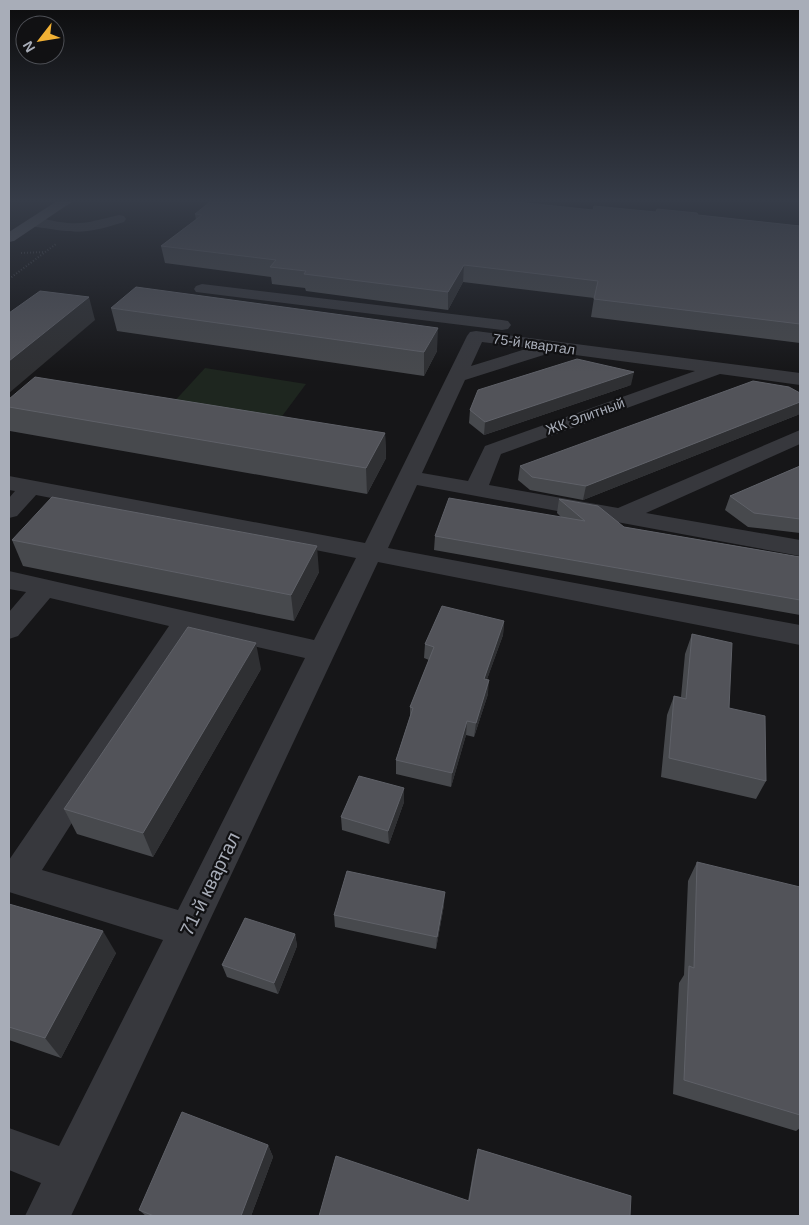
<svg xmlns="http://www.w3.org/2000/svg" width="809" height="1225" font-family="Arial,sans-serif">
  <rect width="100%" height="100%" fill="#161618"/>
  <path fill="#1e261f" d="M205,368L306,384L277,423L171,405Z"/>
  <g fill="none" stroke-linecap="round" stroke-linejoin="round">
    <g stroke="#3d3f44" stroke-width="2" stroke-dasharray="1 2" stroke-linecap="butt">
      <path d="M21,253L45,252"/>
      <path d="M9,279L56,244"/>
    </g>
    <g fill="#37383d" fill-rule="evenodd">
      <path d="M119,215L124,216L126,219L124,222C89,233 80,234 44,228C37,227 30,227 26,222C33,214 51,221 60,222C84,226 96,220 119,215Z"/>
      <path d="M202,284L502,320L508,321L511,325L508,329L502,330L196,292L194,289L196,286Z"/>
      <path d="M476,331L800,373V385L720,374L501,454L489,485L618,508L800,430V444L646,513L800,540V556L417,485L388,548L800,625V645L378,562L71,1216H25L41,1183L9,1170V1128L59,1146L163,940L9,892V860L169,626L50,598L18,636L9,639V612L26,592L9,589V571L314,640L356,558L36,495L17,516L9,518V498L15,491L9,490V476L365,543L467,336L470,332ZM482,342L529,348L471,366ZM553,352L695,371L485,446L468,481L422,473L465,380ZM193,632L305,658L178,910L42,870Z"/>
    </g>
    <path fill="#53555c" fill-rule="evenodd" d="M57,201H73L14,241L9,242V232Z"/>
  </g>
  <g fill="#47494d">
    <path d="M593,210L698,215L800,226V343L591,317L594,298L463,282L448,310L306,291L305,288L272,284L271,277L165,263L161,246L196,220L195,214Z"/>
    <path d="M111,308L437,351L424,376L117,331Z"/>
    <path d="M631,385L484,435L469,423L470,410Z"/>
    <path d="M9,399L385,433L386,458L367,494L10,431L9,426Z"/>
    <path d="M800,414L583,500L530,490L518,480L520,466Z"/>
    <path d="M800,466V533L748,527L725,510L730,496Z"/>
    <path d="M559,499L624,527L800,557V615L434,550L435,536L561,517L557,513Z"/>
    <path d="M12,540L319,572L294,621L23,566Z"/>
    <path d="M504,621L503,635L487,679L488,694L474,737L466,735L451,787L396,774V760L410,716V707L429,660L424,658L425,644Z"/>
    <path d="M692,634L729,708L766,781L756,799L661,777L667,715L674,696L681,697L685,654Z"/>
    <path d="M261,669L153,857L77,834L64,809Z"/>
    <path d="M404,802L389,844L342,830L341,817Z"/>
    <path d="M697,862L800,1115V1128L796,1131L673,1094L679,983L684,975L688,881Z"/>
    <path d="M9,904L116,953L61,1058L9,1040Z"/>
    <path d="M444,905L436,949L335,927L334,915Z"/>
    <path d="M295,934L297,946L278,994L227,977L222,965Z"/>
    <path d="M268,1145L273,1157L251,1216H146L139,1210Z"/>
    <path d="M478,1149L631,1196L468,1201L475,1161Z"/>
  </g>
  <g fill="#2f3033">
    <path d="M464,265L463,282L448,310V292Z"/>
    <path d="M89,297L95,320L9,393V361Z"/>
    <path d="M438,328L437,351L424,376V352Z"/>
    <path d="M634,372L631,385L484,435L485,422Z"/>
    <path d="M800,402V414L583,500L586,486Z"/>
    <path d="M385,433L386,458L367,494L366,468Z"/>
    <path d="M317,546L319,572L294,621L291,595Z"/>
    <path d="M504,621L503,635L482,693L484,679Z"/>
    <path d="M256,643L261,669L153,857L143,833Z"/>
    <path d="M489,680L488,694L474,737L476,723Z"/>
    <path d="M467,721L466,735L451,787L452,773Z"/>
    <path d="M404,788V802L389,844L388,831Z"/>
    <path d="M445,892L444,905L436,949L437,937Z"/>
    <path d="M103,931L116,953L61,1058L45,1038Z"/>
    <path d="M295,934L297,946L278,994L274,983Z"/>
    <path d="M268,1145L273,1157L251,1216H241Z"/>
  </g>
  <g fill="#525359" stroke="#5f6168">
    <path d="M211,201H508L593,210L594,206L656,212L657,209L697,213L698,215L800,226V324L594,299L598,281L464,265L448,292L304,274L306,271L270,267L276,260L161,246L202,215L195,214Z"/>
    <path d="M136,287L438,328L424,352L111,308Z"/>
    <path d="M40,291L89,297L9,361V313Z"/>
    <path d="M577,359L634,372L485,422L470,410L478,390Z"/>
    <path d="M35,377L385,433L366,468L9,407V399Z"/>
    <path d="M753,381L789,387L800,393V402L586,486L532,477L520,466Z"/>
    <path d="M800,466V519L754,513L730,496Z"/>
    <path d="M52,497L317,546L291,595L12,540Z"/>
    <path d="M449,498L585,521L559,499L598,506L624,527L800,557V600L435,536Z"/>
    <path d="M442,606L504,621L484,679L489,680L476,723L467,721L452,773L396,760L413,708L410,707L434,647L425,644Z"/>
    <path d="M188,627L256,643L143,833L64,809Z"/>
    <path d="M692,634L732,643L729,708L765,716L766,781L669,758L674,696L686,699Z"/>
    <path d="M359,776L404,788L388,831L341,817Z"/>
    <path d="M697,862L800,887V1115L684,1080L689,966L694,968Z"/>
    <path d="M347,871L445,892L437,937L334,915Z"/>
    <path d="M9,904L103,931L45,1038L9,1027Z"/>
    <path d="M245,918L295,934L274,983L222,965Z"/>
    <path d="M182,1112L268,1145L241,1216H154L139,1210Z"/>
    <path d="M478,1149L631,1196L630,1216H319L336,1156L469,1201Z"/>
  </g>
  <linearGradient id="sky" x2="0" y2="1"><stop stop-color="#0c0c0d"/><stop offset="0.54" stop-color="#363c48"/><stop offset="1" stop-color="#363c48" stop-opacity="0"/></linearGradient>
  <rect width="809" height="372" fill="url(#sky)"/>
  <g text-anchor="middle" dominant-baseline="central" stroke-width="4.5" stroke-linejoin="round" paint-order="stroke">
    <g font-size="14" fill="#a8adb8" stroke="#111113">
      <text transform="translate(534 344) rotate(8)">75-й квартал</text>
      <text transform="translate(585 416) rotate(-20)">ЖК Элитный</text>
    </g>
    <g font-size="19" fill="#a8adb8" stroke="#111113">
      <text transform="translate(210 884) rotate(-64)">71-й квартал</text>
    </g>
  </g>
  <rect width="809" height="1225" fill="none" stroke="#a8adb8" stroke-width="20"/>
  <g transform="translate(40 40) rotate(239)"><circle r="24" fill="#111113" stroke="#4d4f55"/>
  <path d="M0-4L9 19L0 12L-9 19Z" fill="#f2b134"/>
  <text y="-8" font-size="14" font-weight="bold" text-anchor="middle" fill="#a8adb8">N</text>
  </g>
</svg>
